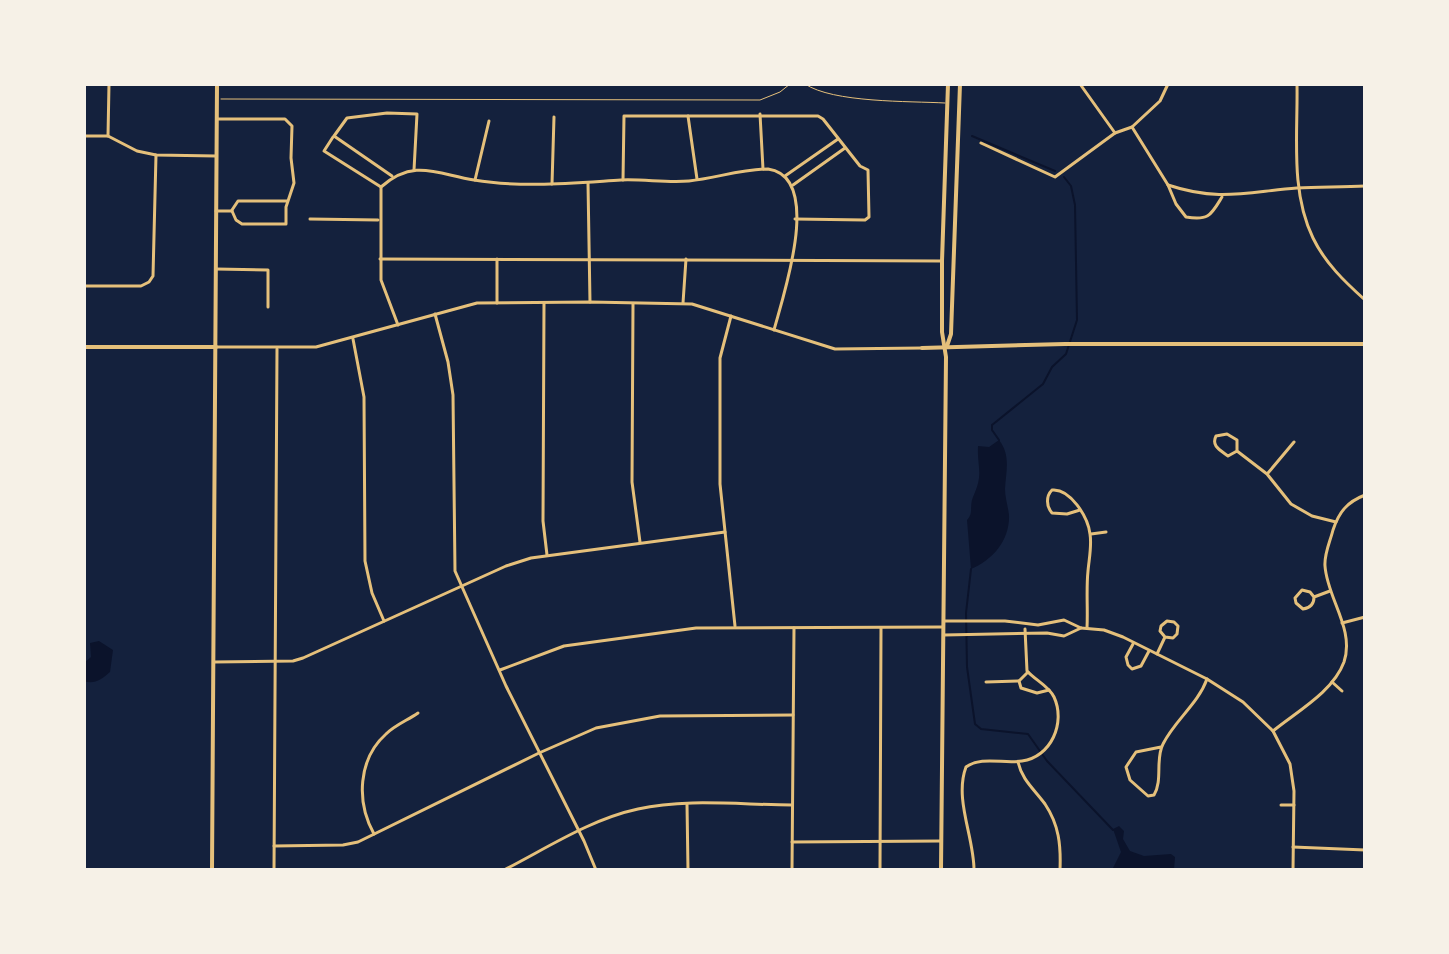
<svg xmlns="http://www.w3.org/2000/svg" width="1449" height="954" font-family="Helvetica,sans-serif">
  <rect width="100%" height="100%" fill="#14213d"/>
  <g fill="#0b132b">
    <path d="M999,440C1011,455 1006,471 1005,489C1005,498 1008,506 1009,515C1010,540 993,560 971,569L967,520C974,513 969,506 973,497C984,473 977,469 978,446L989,447Z"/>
    <path d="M99,641L113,650L110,672C102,679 94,685 84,681V663L91,657L90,643Z"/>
    <path d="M1119,826L1124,831L1123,839L1130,851L1144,856L1171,854L1175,857L1174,870H1112L1121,852L1113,829Z"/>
  </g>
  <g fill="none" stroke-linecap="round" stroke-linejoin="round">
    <g stroke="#0b132b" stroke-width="2">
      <path d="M972,136L1055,171"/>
      <path d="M999,440L992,430V425L1043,384L1052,367L1066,354L1077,320L1075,205L1071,186L1064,177"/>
      <path d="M971,569L966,613L967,667L975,724L981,729L1028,734L1047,761L1113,830"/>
    </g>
    <g stroke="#e5c07b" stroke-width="1">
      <path d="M805,84C833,103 909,101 945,103"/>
      <path d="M221,99L760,100L780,92L790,84"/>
    </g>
    <g stroke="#e5c07b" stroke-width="3">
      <path d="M1080,84L1115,133"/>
      <path d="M1297,84C1298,134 1290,191 1313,238C1325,263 1345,282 1365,300"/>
      <path d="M760,114L763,169"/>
      <path d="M688,116L697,179"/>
      <path d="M217,119H285L292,126L291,158L294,183L286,207V224H242L236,220L232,211"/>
      <path d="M1132,127L1168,185L1176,204L1186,217C1209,221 1211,215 1222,197"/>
      <path d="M84,136H108L137,151L156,155L216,156"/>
      <path d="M108,136L109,84"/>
      <path d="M333,137L324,151L381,187"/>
      <path d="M981,143L1055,177L1115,133L1132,127L1160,101L1168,84"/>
      <path d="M392,176L334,136L347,118L387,113L417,114L414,170"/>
      <path d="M785,176L838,139"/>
      <path d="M475,180L489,121"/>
      <path d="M623,180L624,116H818L823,119L860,166L868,170L869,217L865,220L795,219"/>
      <path d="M588,183L590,302"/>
      <path d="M552,184L554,117"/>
      <path d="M793,185L845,148"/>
      <path d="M1168,185C1219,202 1246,192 1297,188C1319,187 1342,187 1365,186"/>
      <path d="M232,210L238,201H287"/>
      <path d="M216,211H232"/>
      <path d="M310,219L378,220"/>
      <path d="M380,259L942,261"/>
      <path d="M216,269L268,270V307"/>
      <path d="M84,286H141L149,282L153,276L156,155"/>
      <path d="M497,303V259"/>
      <path d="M544,303L543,521L547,555"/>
      <path d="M683,303L686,259"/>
      <path d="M633,304L632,482L640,542"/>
      <path d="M435,314L448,362L453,395L455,571L506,686L584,841L596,870"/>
      <path d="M731,316L720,358V484L735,626"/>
      <path d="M398,325L381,280V187C414,158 437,174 474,180C522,188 573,183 621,180C644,179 667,183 689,181C716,178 742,169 768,169C824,177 783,296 774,330"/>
      <path d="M353,339L364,397L365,561L372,593L384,621"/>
      <path d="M216,347H316L477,303L590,302L692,304L835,349L922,348"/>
      <path d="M1237,451V440L1227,434L1216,436C1211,446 1220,450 1228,456L1237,451L1267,474L1291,504L1312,516L1336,522"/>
      <path d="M1268,473L1294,442"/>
      <path d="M1080,510L1067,514L1052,513C1046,506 1046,496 1052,490C1070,488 1088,517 1090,534C1092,546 1089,559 1088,571C1086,590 1088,609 1087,628"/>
      <path d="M1091,534L1106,532"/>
      <path d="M1314,597C1314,604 1311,608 1303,609L1296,603L1295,598L1302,590L1310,592L1314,597L1330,591"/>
      <path d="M945,621H1005L1038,625L1064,620L1081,628L1104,630L1123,637L1207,679L1243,702L1273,731L1290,764L1294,791L1293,870"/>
      <path d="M1342,623L1365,617"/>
      <path d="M944,635L1047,633L1064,636L1081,628"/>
      <path d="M1133,644L1126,657L1128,665L1132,669L1141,666L1149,651"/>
      <path d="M1157,654L1165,637L1160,631L1161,626L1167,621L1174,622L1178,626L1177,634L1173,638L1165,637"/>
      <path d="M214,662L293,661L303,658L506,566L531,558L725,532"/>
      <path d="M500,670L564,646L696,628L943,627"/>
      <path d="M1028,672L1019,681L1021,688L1037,693L1049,690"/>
      <path d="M986,682L1019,681"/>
      <path d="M1332,682L1342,691"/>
      <path d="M1273,731C1296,712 1333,692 1344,662C1355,629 1327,598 1325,566C1324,554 1330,542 1333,530C1339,512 1347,502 1365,495"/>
      <path d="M1161,747L1136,752L1126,767L1130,780L1148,796L1154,795C1163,780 1155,759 1163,744C1175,720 1198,704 1207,679"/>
      <path d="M1018,762C1022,780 1034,789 1045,804C1059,825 1061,845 1060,870"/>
      <path d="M687,804L688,870"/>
      <path d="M1281,805H1294"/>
      <path d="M374,834C356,802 358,759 386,734C395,725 408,720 418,713"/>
      <path d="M792,842L941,841"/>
      <path d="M274,846L343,845L358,842L539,753L596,728L660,716L793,715"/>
      <path d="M1293,847L1365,850"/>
      <path d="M274,870L277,349"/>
      <path d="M504,870C547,848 591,819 638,809C685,798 743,805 792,805"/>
      <path d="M792,870L794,628"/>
      <path d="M880,870L881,628"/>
      <path d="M974,870C974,837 954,799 966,767C981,756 1004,764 1022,761C1051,757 1066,723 1054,697C1049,686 1035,680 1027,671L1025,629"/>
    </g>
    <g stroke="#e5c07b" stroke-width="4">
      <path d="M84,347H216"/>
      <path d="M922,348L1065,344H1365"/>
    </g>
    <path stroke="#e5c07b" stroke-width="4" d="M212,870L217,84"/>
    <g stroke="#e5c07b" stroke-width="4">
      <path d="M947,346L951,334L960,84"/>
      <path d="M941,870L946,357L942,332V261L948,84"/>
    </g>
  </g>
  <rect width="1449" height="954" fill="none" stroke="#f6f1e7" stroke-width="172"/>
</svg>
